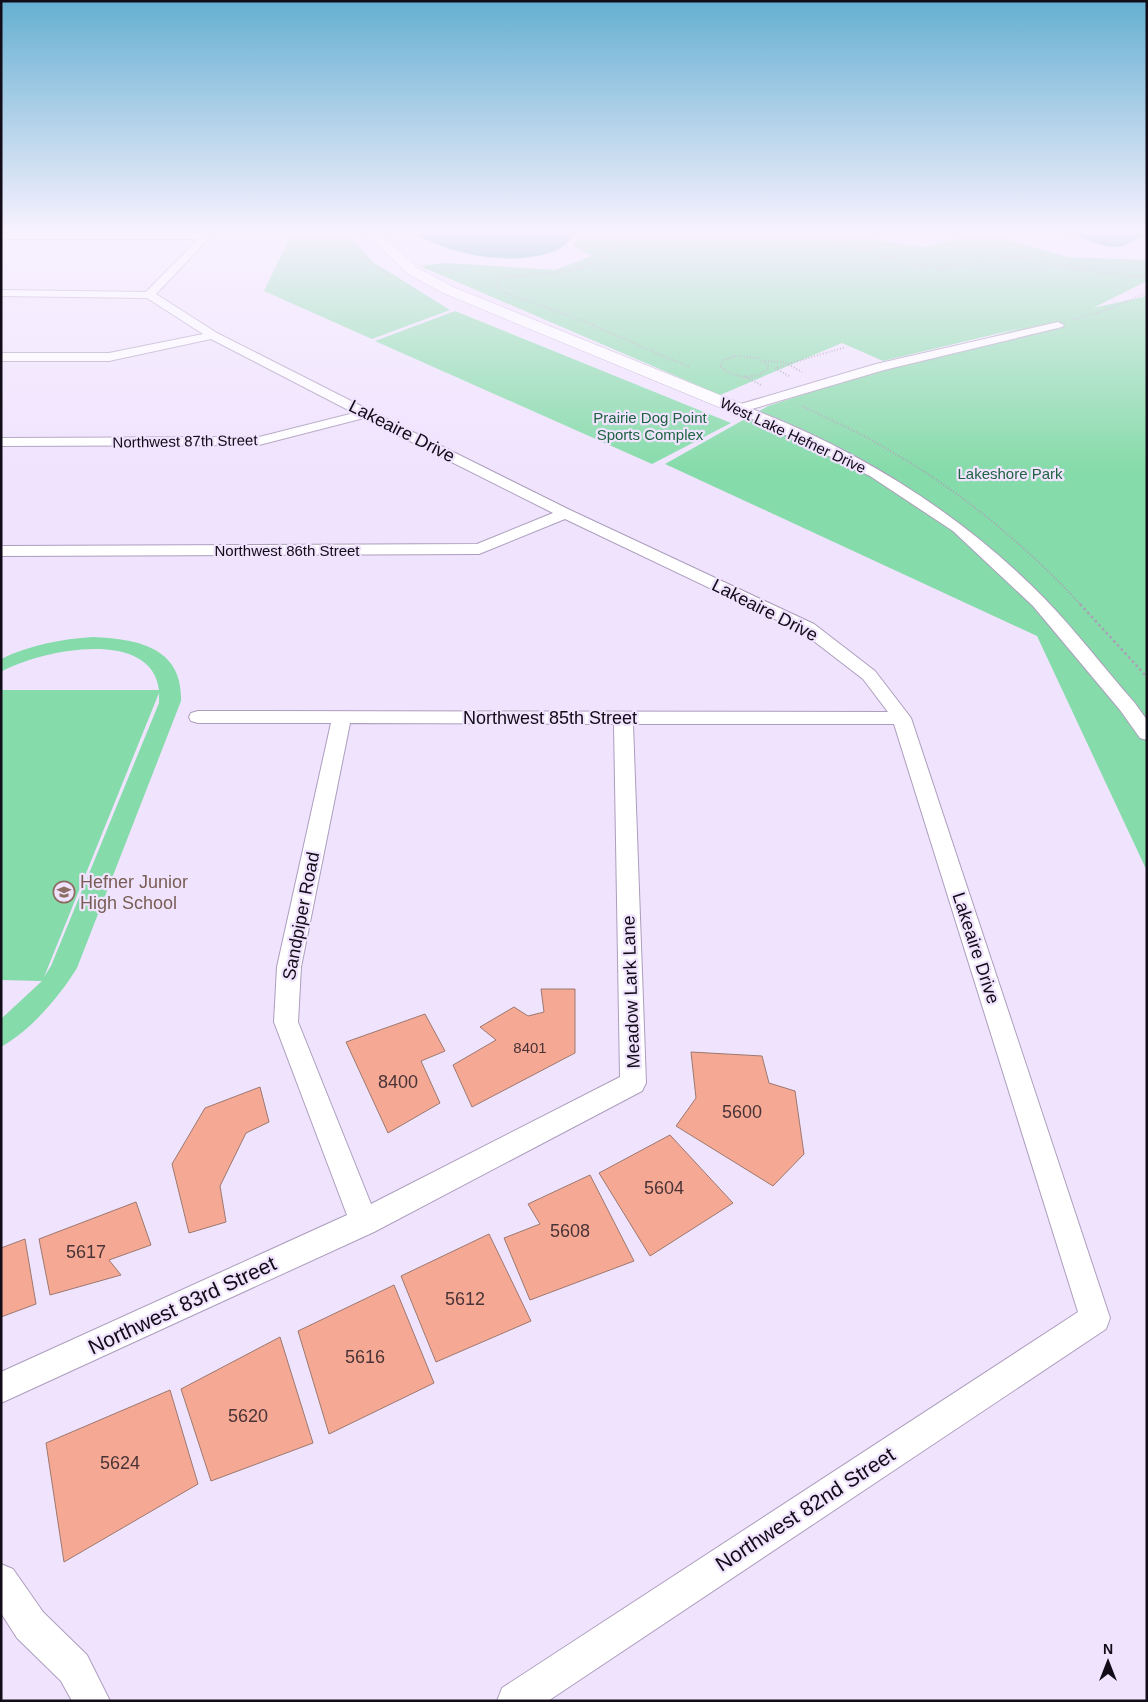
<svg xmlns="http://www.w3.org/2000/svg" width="1148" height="1702" font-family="Helvetica,sans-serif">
  <rect width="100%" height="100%" fill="#f0e3fe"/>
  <g fill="#85dba9" fill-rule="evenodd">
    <path d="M292,233H346L373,262L450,310L372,339L264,291Z"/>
    <path d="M586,233H830L923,247L983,233L1068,257L1147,260V281L1093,308L1147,296V871L1037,636L665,464L768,406L906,361L1025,327L883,361L842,343L720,395L420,266L446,263L555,270L592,256L572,245Z"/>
    <path d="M455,311L731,423L652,464L375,341Z"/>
    <path d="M93,637C137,639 183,647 181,701L77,968C60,996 30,1031 1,1047V1019L42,981L1,980V690H159C151,626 38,651 1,672V659C30,645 61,639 93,637ZM159,693V703L51,966L44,977Z"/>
  </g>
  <g fill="#40a7af">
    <path d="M414,233H576C571,238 565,246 559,249C519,268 451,256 414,233Z"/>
    <path d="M1066,233H1147V234L1121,247H1108Z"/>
  </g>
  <g fill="#f5a995" stroke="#9c786e">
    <path d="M541,989H575V1053L472,1107L453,1065L496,1040L480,1027L514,1007L528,1016L544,1012Z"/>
    <path d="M425,1014L445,1051L421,1061L440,1103L388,1133L346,1042Z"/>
    <path d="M691,1052L762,1056L769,1083L795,1091L804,1154L773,1186L676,1126L696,1098Z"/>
    <path d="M260,1087L269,1122L246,1133L220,1186L226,1222L189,1233L172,1164L205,1108Z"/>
    <path d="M670,1135L733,1203L650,1256L599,1173Z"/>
    <path d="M590,1175L634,1261L530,1300L504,1238L540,1224L528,1204Z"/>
    <path d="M136,1202L151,1245L109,1260L121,1275L50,1295L39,1239Z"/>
    <path d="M489,1234L531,1321L436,1362L401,1276Z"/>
    <path d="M25,1239L36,1304L1,1317V1248Z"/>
    <path d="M394,1285L434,1383L329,1434L298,1331Z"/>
    <path d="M280,1337L313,1443L211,1481L181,1389Z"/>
    <path d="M170,1390L198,1484L64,1562L46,1443Z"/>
  </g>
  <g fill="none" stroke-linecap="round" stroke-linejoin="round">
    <g stroke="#ac9ebd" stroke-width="2">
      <g id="minor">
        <path d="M1,233H214L156,294L217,333L371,411L570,510L814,624L875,671L911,718L1110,1318L1106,1329L548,1701H497L502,1688L1078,1312L894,724H633L646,1083L642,1091L374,1232L1,1403V1372L347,1215L274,1022L277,967L331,723H198L191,721L189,717L191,713L198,711L888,712L863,679L802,632L565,519L479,554L1,556V546L477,544L553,513L364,418L259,445L1,446V438L259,437L354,413L211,339L109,361H1V353H109L203,334L147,298L1,296V290L146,292L198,239H1ZM350,723L614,724L620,1077L371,1204L298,1022L301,967Z"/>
        <path d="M1058,322L1064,325L1062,327L884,370L752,409C861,451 963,515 1045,599C1076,631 1104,668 1134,702L1147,720V740L1140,738L1120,710L1033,606L953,531L870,476L732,409L734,406L876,364Z"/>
        <path d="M1,1564L13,1569L43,1612L87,1655L110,1701H72L61,1681L17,1638L1,1613Z"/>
      </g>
    </g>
    <g stroke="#ac9ebd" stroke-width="1">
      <path id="tertiary" d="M366,233H380L418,268L453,287L745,405L747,409L745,413H733L443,293L408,274Z"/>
    </g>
    <g stroke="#aba0b6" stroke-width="2" stroke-dasharray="1 2" stroke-linecap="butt">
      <path d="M341,233L360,256L392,278"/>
      <path d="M625,233C589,279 559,271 506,277L500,280L497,286L504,292L583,321L689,367"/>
      <path d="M812,233L916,266L944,268L1015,257L1101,273L1147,277"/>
      <path d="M1073,320L1101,312L1147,293"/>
      <path d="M735,356L759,358L769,367C756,382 733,378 720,366L723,360Z"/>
      <path d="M765,361L784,362L802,372"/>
      <path d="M744,376L761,385"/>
      <path d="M789,376L775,368L846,347"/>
      <path d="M802,406C828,419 855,430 880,445C954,486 1024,543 1081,605"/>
    </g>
    <path stroke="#aba0b6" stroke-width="2.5" stroke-dasharray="2.5 3" stroke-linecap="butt" d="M1080,604L1147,677"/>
    <use href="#minor" fill="#fff" fill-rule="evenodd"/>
    <use href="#tertiary" fill="#fff" fill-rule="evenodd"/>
  </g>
  <linearGradient id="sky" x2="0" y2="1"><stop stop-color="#65afd1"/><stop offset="0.49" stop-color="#f8f2ff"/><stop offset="1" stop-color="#f8f2ff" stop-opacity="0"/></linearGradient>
  <rect width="1148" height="471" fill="url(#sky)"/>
  <defs>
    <g id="school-ring" transform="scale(1.125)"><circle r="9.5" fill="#f0e3fe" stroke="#8d6e63" stroke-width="1.5"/><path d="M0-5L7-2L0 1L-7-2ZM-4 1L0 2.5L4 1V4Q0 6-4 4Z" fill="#8d6e63"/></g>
  </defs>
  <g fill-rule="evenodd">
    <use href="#school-ring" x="64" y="892"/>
  </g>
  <g text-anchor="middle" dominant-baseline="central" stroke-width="4.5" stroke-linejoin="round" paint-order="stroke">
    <g font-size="15" fill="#1f6341" stroke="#f0e3fe">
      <text x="650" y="417">Prairie Dog Point<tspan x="650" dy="17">Sports Complex</tspan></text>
      <text x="1010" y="473">Lakeshore Park</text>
    </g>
    <g font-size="15" fill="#110c17" stroke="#f0e3fe">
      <text transform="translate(793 435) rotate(25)">West Lake Hefner Drive</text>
      <text transform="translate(185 441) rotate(-1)">Northwest 87th Street</text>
      <text x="287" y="550">Northwest 86th Street</text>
    </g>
    <g font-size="15" fill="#4a3336">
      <text x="530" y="1047">8401</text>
    </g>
    <g font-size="18" fill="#110c17" stroke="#f0e3fe">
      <text transform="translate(402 431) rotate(27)">Lakeaire Drive</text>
      <text transform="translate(765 610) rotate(27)">Lakeaire Drive</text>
      <text x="550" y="718">Northwest 85th Street</text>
      <text transform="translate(301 916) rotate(-79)">Sandpiper Road</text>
      <text transform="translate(976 948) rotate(72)">Lakeaire Drive</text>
      <text transform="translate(631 992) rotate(-92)">Meadow Lark Lane</text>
    </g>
    <g font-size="18" fill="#785e54" stroke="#f0e3fe" text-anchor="start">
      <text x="80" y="882">Hefner Junior<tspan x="80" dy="21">High School</tspan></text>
    </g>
    <g font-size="18" fill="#4a3336">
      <text x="398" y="1082">8400</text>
      <text x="742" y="1112">5600</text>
      <text x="664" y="1188">5604</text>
      <text x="570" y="1231">5608</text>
      <text x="86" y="1252">5617</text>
      <text x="465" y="1299">5612</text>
      <text x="365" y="1357">5616</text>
      <text x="248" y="1416">5620</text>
      <text x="120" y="1463">5624</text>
    </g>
    <g font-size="21" fill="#110c17" stroke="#f0e3fe">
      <text transform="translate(182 1305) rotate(-25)">Northwest 83rd Street</text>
      <text transform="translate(805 1509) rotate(-33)">Northwest 82nd Street</text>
    </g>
  </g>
  <rect width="1148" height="1702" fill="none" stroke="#110c17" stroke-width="5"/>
  <g transform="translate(1108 1662)" stroke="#f0e3fe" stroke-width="4" paint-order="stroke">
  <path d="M0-4L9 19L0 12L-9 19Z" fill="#110c17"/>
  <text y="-8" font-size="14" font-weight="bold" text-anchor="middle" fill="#110c17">N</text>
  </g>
</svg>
